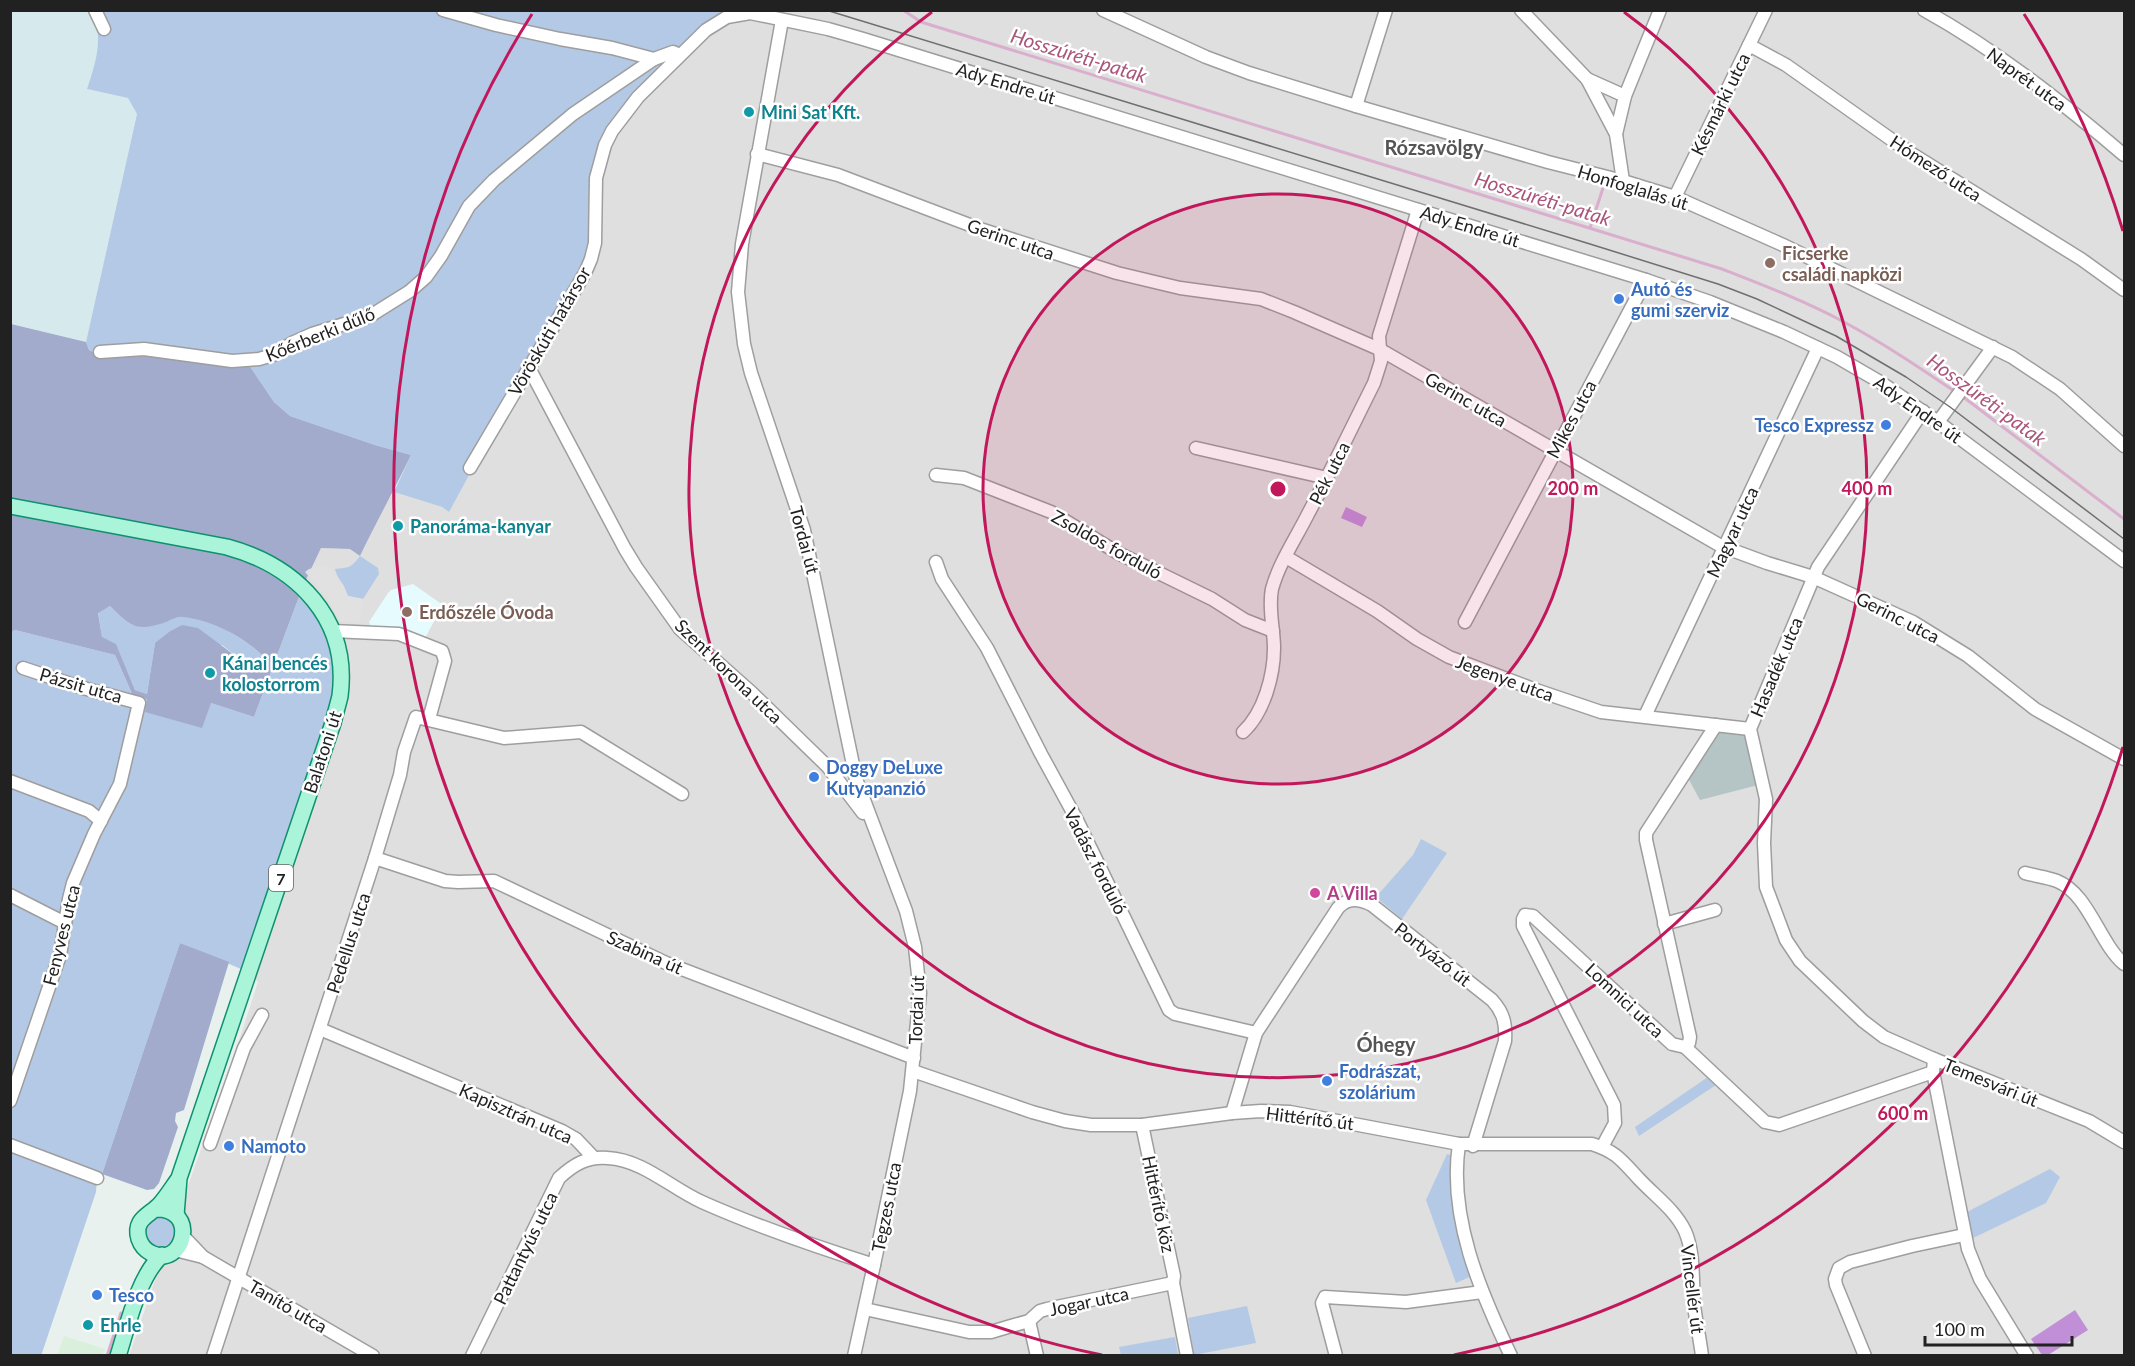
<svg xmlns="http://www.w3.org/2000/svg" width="2135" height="1366" font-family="Lato,sans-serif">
  <rect width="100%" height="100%" fill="#e9f1ef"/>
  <path fill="#dedfde" d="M735,10L2124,11V1355L129,1356L170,1236L230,1068L258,982L248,972L303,586L321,548L351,549L360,556L383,507L394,492L442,507L449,512L595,189L620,120Z"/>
  <path fill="#daefdc" d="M64,1336L105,1349L102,1355H57Z"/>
  <path fill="#e6fbfd" d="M413,584L443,605L425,638L400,628L371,627L369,622L388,593L391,590Z"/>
  <path fill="#b5c4c5" d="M1717,730L1744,732L1758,785L1700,800L1687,776Z"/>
  <path fill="#d6eaed" d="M11,11H92L98,23V54L87,89L128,98L137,114L86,342L11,324Z"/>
  <g fill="#b4c9e6">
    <path d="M92,11H735L638,97L605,145L595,243L449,512L442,507L394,492L411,455L375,445L290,416L274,402L249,365L97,354L89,350L86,342L137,114L128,98L87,89C96,61 104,39 92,11Z"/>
    <path d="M360,556L378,568L379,574L363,599L348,596C345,591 336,574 335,569C350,567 350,569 360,556Z"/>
    <path d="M303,586L327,617L340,695L248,972L180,943L102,1174L97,1178L96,1192L41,1356L10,1355V632L15,630L115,655L133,696L211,703L254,717Z"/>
    <path d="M110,606C131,627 136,632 166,621C171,620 178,616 183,616C213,620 248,639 268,661L267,667L249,666L222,645L155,643L147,694L135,690L116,645L102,638L98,612Z"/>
    <path d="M1421,839L1447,853L1402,919L1376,897L1413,855Z"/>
    <path d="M1708,1077L1716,1085L1639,1136L1635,1127Z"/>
    <path d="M1447,1154L1454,1156L1474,1275L1456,1283L1426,1200Z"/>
    <path d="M2050,1169L2060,1177L2046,1203L1971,1239L1965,1213Z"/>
    <circle cx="160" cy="1232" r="15"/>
    <path d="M1247,1306L1256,1343L1194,1355L1188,1318Z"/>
    <path d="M1175,1337L1178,1355H1121L1119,1347Z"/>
  </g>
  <g fill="#a2abcc" fill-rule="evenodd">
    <path d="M11,324L86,342L89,350L97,354L129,351L249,365L274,402L290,416L375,445L411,455C395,489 376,522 360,556L350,549L321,548L303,586L254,717L211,703L202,728L145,712L147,699L133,696L115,655L15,630L11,632ZM110,606C131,627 136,632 166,622C171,620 178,616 183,617C213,620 248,639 268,661L267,667L249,666L198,628L182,625L169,632L155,643L147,694L135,690L116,644L102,637L98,613Z"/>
    <path d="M180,943L229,962L184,1110L176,1113L175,1121L178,1127L159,1183L154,1189L147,1190L102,1174Z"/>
  </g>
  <g fill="#c18fd8">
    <path d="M1346,507L1367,517L1362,527L1341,518Z"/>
    <path d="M2075,1310L2088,1330L2048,1355H2042L2031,1339Z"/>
  </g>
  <path fill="#e1e1e1" d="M327,565L335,573L344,586L348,596L363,599L359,624L340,621L326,596L305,572L309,569Z"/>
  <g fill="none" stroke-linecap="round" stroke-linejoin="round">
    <g stroke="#daaecd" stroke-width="3">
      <path d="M903,10L921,22L1722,269C1763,285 1805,301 1844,322C1883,343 1920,368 1957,393"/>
      <path d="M1590,228L1603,188"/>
      <path d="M1962,396L2124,519"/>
      <path d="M107,1356L121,1313"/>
    </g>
    <g stroke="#9e9e9e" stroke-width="15">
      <g id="minor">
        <path d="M95,10L104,29"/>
        <path d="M443,10L496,25L560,39L612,48L654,59L673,52L680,55"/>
        <path d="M1103,10L1206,57L1249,73L1356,106L1548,162L1623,181L1675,197L1783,245L2012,357L2060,389L2124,446"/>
        <path d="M1521,10L1587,79L1616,134L1623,181"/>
        <path d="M1924,10C1996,50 2062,102 2124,155"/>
        <path d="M782,20L742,244L738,292L744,344L751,373L804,530L856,779L906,911L915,947L920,993L910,1091L874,1265L854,1356"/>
        <path d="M1749,45L1786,65L1909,152L2081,259L2124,290"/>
        <path d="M1587,79L1625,96"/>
        <path d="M1356,106L1386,10"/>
        <path d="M1616,134L1625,96L1660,10"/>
        <path d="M757,154L838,175L983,230L1117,273L1180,288L1261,299L1294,312L1379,349L1721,546L1767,563L1813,577L1913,622L1968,656L2035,709L2124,759"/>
        <path d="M1675,197L1766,10"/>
        <path d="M100,352L144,349L232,361L259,359L273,355L294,342L312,334L370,316L410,291L426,277L441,256L469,206L494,180L573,114L654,59"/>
        <path d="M528,366L625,549L636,567L680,629L751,692L828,767L863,813"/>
        <path d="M1923,411L1818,567L1750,729L1766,799L1764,843L1766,887L1786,940L1800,961L1863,1021L1884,1037L1934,1059"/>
        <path d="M1938,422L1993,347"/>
        <path d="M1196,448L1327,478"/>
        <path d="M470,468L585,273L591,259L595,243L596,178L605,145L612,131L638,97L706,30L727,17L750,13L828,29L863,39L1646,280L1710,302L1784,332L1837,357L1880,382L1938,422L2124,561"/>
        <path d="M936,475L964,478L1051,512L1118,553L1212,599L1245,620L1273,631"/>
        <path d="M1286,557L1377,611L1417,639L1449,657L1536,690L1601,712L1750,729"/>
        <path d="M936,562L942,579L987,648L1041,754L1077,820L1169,1010L1175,1014L1256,1033"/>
        <path d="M1465,622L1646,280"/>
        <path d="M332,631L399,634L442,651L445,661L429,719"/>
        <path d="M1645,716L1818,348"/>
        <path d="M1243,732C1264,713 1274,675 1274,648C1274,629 1268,608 1272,589C1279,563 1296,538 1308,514C1331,471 1352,427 1374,383L1381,361L1379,336L1418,210"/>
        <path d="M10,781L89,811L101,821"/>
        <path d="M375,858L445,881L458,882L494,881L666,963L914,1058"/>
        <path d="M2025,873C2035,876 2047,877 2057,881C2089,894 2099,943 2124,964"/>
        <path d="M10,895L65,923"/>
        <path d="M1664,924L1715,910"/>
        <path d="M320,1029L562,1131L576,1139L594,1158"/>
        <path d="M1685,1047L1689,1043L1690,1037L1646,840V833L1716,725"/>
        <path d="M1685,1047L1765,1122L1779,1125L1933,1072"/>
        <path d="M913,1071L1032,1112L1065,1121L1091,1125H1142L1232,1113L1261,1111L1290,1112L1459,1144H1592C1617,1152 1622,1161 1639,1179C1655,1196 1675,1210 1685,1231C1695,1254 1692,1281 1694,1305C1696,1322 1700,1339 1702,1356"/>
        <path d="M10,1101L60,955L69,899L73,883L94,834L120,784L139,703L83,688L23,668"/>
        <path d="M1232,1113L1256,1033L1338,908C1348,897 1359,899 1372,905L1492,1000C1504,1013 1506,1024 1505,1041L1473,1146"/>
        <path d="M1142,1125L1174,1276L1173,1283"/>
        <path d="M210,1144L244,1048L262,1015"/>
        <path d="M1459,1144C1448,1217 1480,1291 1511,1356"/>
        <path d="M10,1145L97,1178"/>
        <path d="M1602,1147L1615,1123L1614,1105L1523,926V919L1525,915L1533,916L1672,1044L1685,1047"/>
        <path d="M183,1236L203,1257"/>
        <path d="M175,1250L203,1257L373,1356"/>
        <path d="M865,1309L969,1332H991L1011,1326L1029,1321L1040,1311L1047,1309L1173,1283L1187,1356"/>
        <path d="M1029,1321L1037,1356"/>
        <path d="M213,1356L375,858L400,775L404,752L416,717L504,738L581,732L682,794"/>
        <path d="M472,1356L559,1178C573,1165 587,1156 608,1158C643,1160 671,1188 702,1202C758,1227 817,1247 874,1265"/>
        <path d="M1336,1356L1322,1303L1325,1297L1406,1302L1482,1292"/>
        <path d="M1865,1356L1836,1285L1835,1279L1839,1268L1850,1262L1912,1246L1964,1235"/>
        <path d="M2027,1356L1980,1279L1968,1249L1936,1087L1933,1072L1934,1059L2089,1121L2124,1142"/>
      </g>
    </g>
    <g stroke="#0e916e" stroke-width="18">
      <g id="major">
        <path d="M10,506L227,547C297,566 350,619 340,696C338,705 335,714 333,723L179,1178L176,1215"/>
        <path d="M155,1209C200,1207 184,1270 151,1253C145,1250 141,1245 139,1239C133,1218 150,1216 161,1203C167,1196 172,1188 177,1181"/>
        <path d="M118,1356C128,1325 138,1277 162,1255"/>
      </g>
    </g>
    <use href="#minor" stroke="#fff" stroke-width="12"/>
    <use href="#major" stroke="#aaf4d9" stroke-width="15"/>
    <path stroke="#6f6f6f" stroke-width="1.5" d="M826,10L1590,244L1718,284L1757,299L1836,336L1906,377L1950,407L2124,539"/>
  </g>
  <circle cx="1278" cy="489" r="295" fill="#c2185b" fill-opacity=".12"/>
  <g fill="none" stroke="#c2185b" stroke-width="3">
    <circle cx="1278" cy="489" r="295"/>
    <path d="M1624 12A589 589 0 1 1 932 12"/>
    <path d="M2123 747A884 884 0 0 1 1454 1355M1102 1355A884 884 0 0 1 532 14M2024 14A884 884 0 0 1 2123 231"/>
  </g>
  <g fill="#0f9aa8" stroke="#fff" stroke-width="2">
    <circle cx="749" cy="112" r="6"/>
    <circle cx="398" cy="526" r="6"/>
    <circle cx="210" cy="673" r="6"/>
    <circle cx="88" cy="1325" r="6"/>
  </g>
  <g fill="#8d6e63" stroke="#fff" stroke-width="2">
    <circle cx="1770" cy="263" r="6"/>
    <circle cx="407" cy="612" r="6"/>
  </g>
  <g fill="#3f7fe0" stroke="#fff" stroke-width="2">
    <circle cx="1619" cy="299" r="6"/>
    <circle cx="1886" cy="425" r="6"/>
    <circle cx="814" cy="777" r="6"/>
    <circle cx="1327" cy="1081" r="6"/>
    <circle cx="229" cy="1146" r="6"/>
    <circle cx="97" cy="1295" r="6"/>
  </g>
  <circle fill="#d1479c" stroke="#fff" stroke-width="2" cx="1315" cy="893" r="6"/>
  <g text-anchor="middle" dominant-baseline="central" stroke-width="5" stroke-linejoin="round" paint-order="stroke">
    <rect fill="#fff" stroke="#646464" stroke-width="1.5" x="269" y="865" width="24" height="26" rx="4.5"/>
    <g font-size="16" font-weight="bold" fill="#212121">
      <text x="281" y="878">7</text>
    </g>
    <g font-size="18" fill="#212121" stroke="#fff">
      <text transform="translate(2027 79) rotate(36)">Naprét utca</text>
      <text transform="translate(1006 83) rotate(17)">Ady Endre út</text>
      <text transform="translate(1720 104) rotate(-64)">Késmárki utca</text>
      <text transform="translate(1936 168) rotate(33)">Hómező utca</text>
      <text transform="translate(1633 187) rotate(17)">Honfoglalás út</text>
      <text transform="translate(1470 226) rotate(17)">Ady Endre út</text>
      <text transform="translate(1011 239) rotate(19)">Gerinc utca</text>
      <text transform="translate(549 331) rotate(-60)">Vöröskúti határsor</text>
      <text transform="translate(320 334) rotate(-22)">Kőérberki dűlő</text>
      <text transform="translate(1466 399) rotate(30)">Gerinc utca</text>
      <text transform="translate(1918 409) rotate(35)">Ady Endre út</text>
      <text transform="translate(1571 419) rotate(-62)">Mikes utca</text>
      <text transform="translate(1329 473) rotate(-63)">Pék utca</text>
      <text transform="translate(1732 532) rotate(-65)">Magyar utca</text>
      <text transform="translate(805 540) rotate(75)">Tordai út</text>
      <text transform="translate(1107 544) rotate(29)">Zsoldos forduló</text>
      <text transform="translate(1898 617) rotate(27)">Gerinc utca</text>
      <text transform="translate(1776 667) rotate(-67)">Hasadék utca</text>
      <text transform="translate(729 671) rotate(44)">Szent korona utca</text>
      <text transform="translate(1505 678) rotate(20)">Jegenye utca</text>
      <text transform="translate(81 685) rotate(16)">Pázsit utca</text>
      <text transform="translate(322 752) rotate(-72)">Balatoni út</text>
      <text transform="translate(1096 861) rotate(63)">Vadász forduló</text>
      <text transform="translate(61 935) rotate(-76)">Fenyves utca</text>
      <text transform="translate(348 943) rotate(-72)">Pedellus utca</text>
      <text transform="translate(645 952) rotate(24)">Szabina út</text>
      <text transform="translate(1433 954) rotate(38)">Portyázó út</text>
      <text transform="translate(1625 1000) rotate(43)">Lomnici utca</text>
      <text transform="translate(916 1010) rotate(-88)">Tordai út</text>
      <text transform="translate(1991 1082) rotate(22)">Temesvári út</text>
      <text transform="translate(516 1113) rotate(24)">Kapisztrán utca</text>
      <text transform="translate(1310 1118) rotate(7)">Hittérítő út</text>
      <text transform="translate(1159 1204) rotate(78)">Hittérítő köz</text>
      <text transform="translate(886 1207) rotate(-79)">Tegzes utca</text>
      <text transform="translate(525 1248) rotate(-64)">Pattantyús utca</text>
      <text transform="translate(1693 1289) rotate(83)">Vincellér út</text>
      <text transform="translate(1089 1301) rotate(-12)">Jogar utca</text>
      <text transform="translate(288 1306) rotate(30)">Tanító utca</text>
    </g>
    <g font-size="18" font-weight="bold" fill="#0d838f" stroke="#fff" text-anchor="start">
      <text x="761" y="112">Mini Sat Kft.</text>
      <text x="410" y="526">Panoráma-kanyar</text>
      <text x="222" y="663">Kánai bencés<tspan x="222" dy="21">kolostorrom</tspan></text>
      <text x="100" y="1325">Ehrle</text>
    </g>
    <g font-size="18" font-weight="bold" fill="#785e54" stroke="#fff" text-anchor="start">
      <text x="1782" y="253">Ficserke<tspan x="1782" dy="21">családi napközi</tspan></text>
      <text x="419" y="612">Erdőszéle Óvoda</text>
    </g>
    <g font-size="18" font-weight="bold" fill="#366cbe" stroke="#fff" text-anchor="start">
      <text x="1631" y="289">Autó és<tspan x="1631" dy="21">gumi szerviz</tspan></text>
      <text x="1874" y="425" text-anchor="end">Tesco Expressz</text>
      <text x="826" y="767">Doggy DeLuxe<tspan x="826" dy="21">Kutyapanzió</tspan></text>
      <text x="1339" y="1071">Fodrászat,<tspan x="1339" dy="21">szolárium</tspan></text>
      <text x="241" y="1146">Namoto</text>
      <text x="109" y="1295">Tesco</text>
    </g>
    <g font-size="18" font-weight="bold" fill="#b23c85" stroke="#fff" text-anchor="start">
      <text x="1327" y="893">A Villa</text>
    </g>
    <g font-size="20" font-style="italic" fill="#aa557a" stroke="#fff">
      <text transform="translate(1079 55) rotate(17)">Hosszúréti-patak</text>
      <text transform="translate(1543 198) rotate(17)">Hosszúréti-patak</text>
      <text transform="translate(1987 399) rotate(36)">Hosszúréti-patak</text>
    </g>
    <g font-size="20" font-weight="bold" fill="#545454" stroke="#fff">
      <text x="1434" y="147">Rózsavölgy</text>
      <text x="1386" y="1044">Óhegy</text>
    </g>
  </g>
  <circle cx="1278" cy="489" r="9" fill="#c2185b" stroke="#fff" stroke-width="3"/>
  <g font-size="18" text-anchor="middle" font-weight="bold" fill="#c2185b" stroke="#fff" stroke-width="5" stroke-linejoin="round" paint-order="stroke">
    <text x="1573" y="495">200 m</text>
    <text x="1867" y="495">400 m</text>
    <text x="1903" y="1120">600 m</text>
  </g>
  <rect width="2135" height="1366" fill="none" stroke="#212121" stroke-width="24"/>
  <path d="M1925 1336v9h147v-9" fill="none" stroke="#212121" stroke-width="3"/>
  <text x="1934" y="1336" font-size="18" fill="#212121" stroke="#ffffff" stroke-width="4.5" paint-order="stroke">100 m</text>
</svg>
